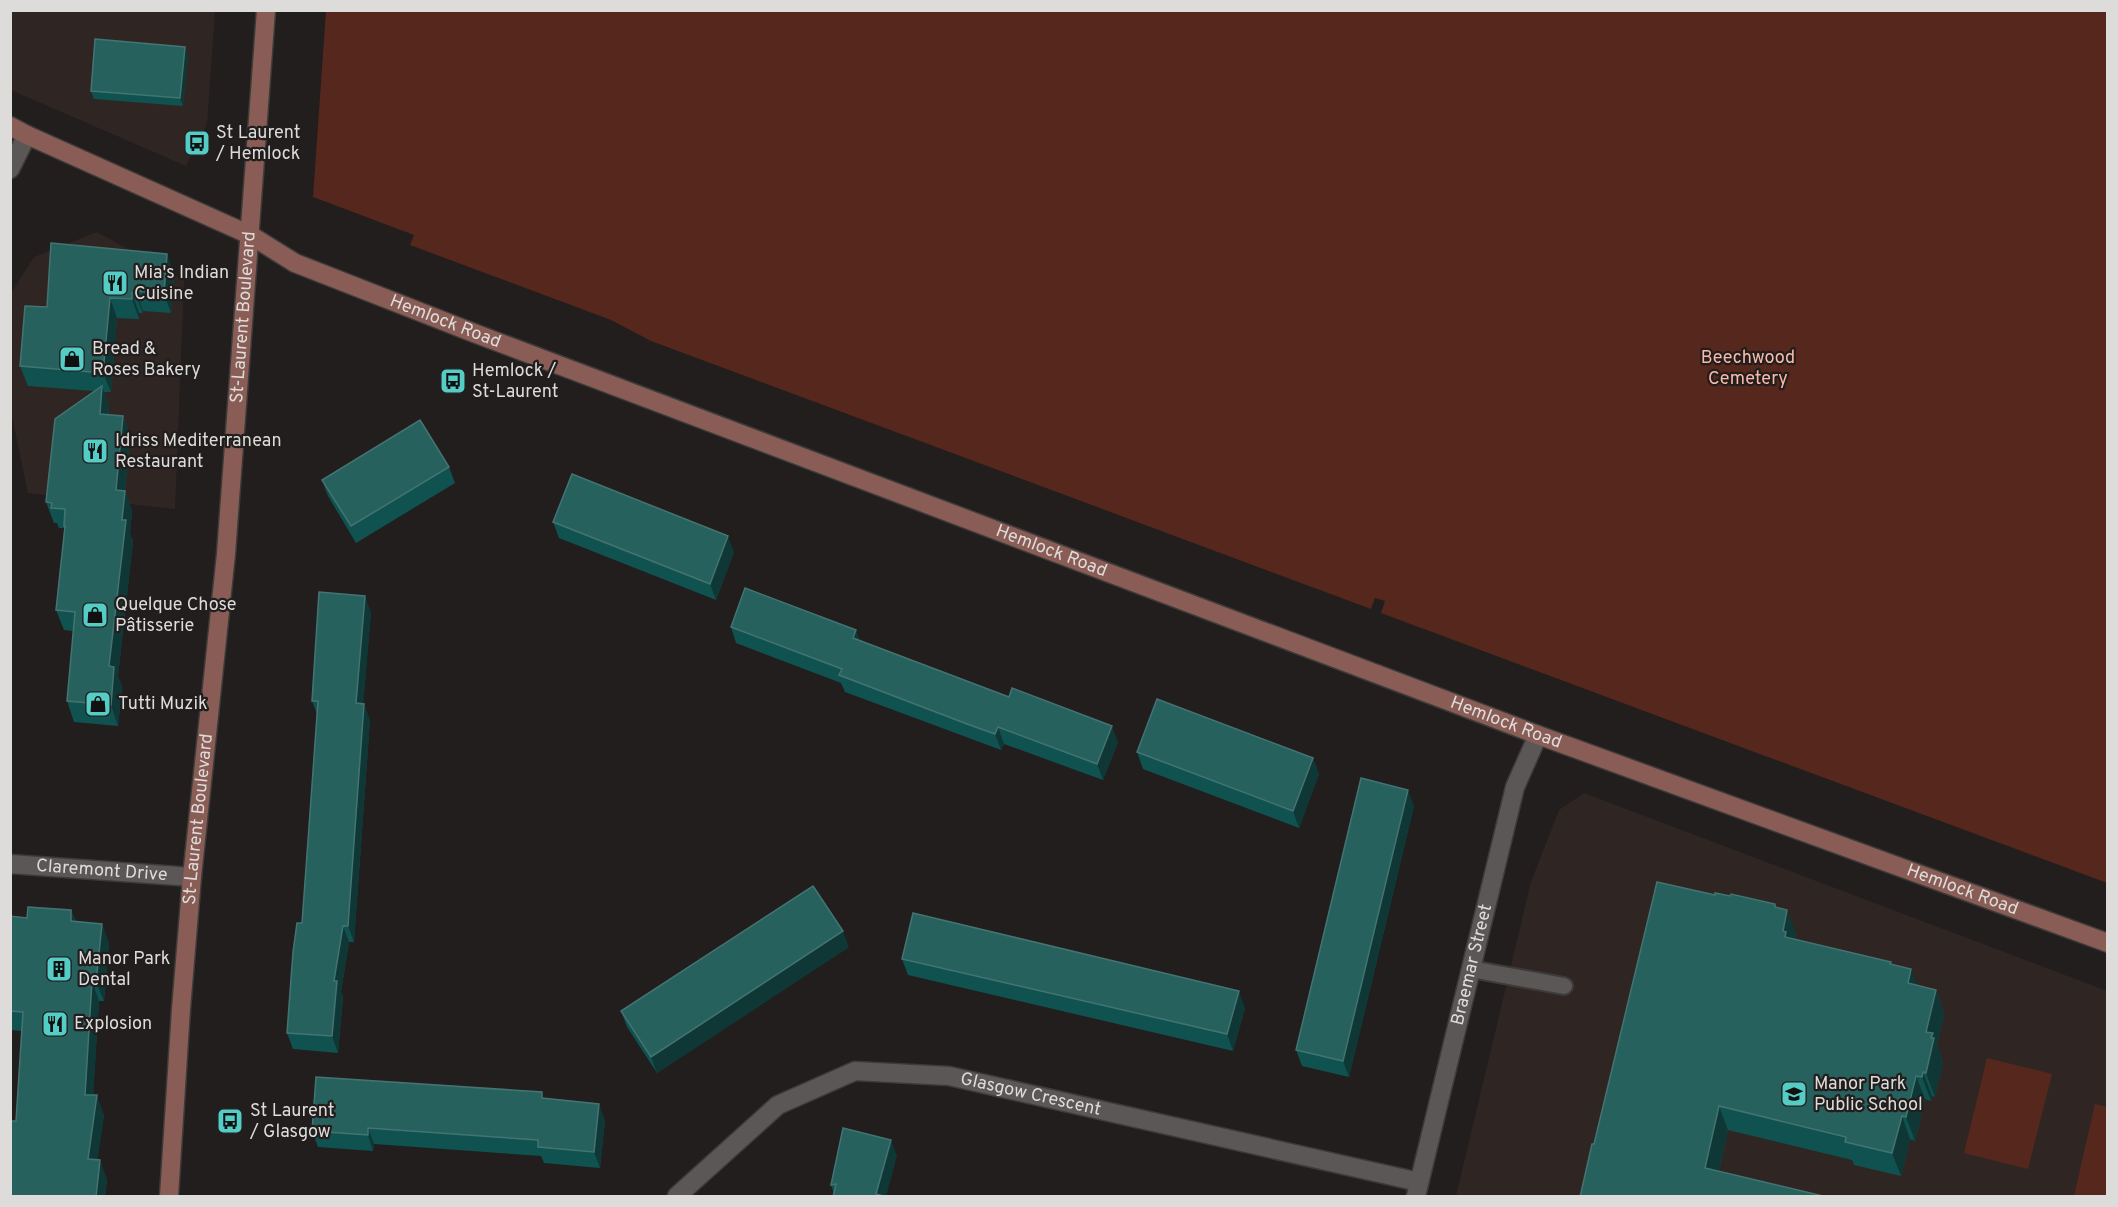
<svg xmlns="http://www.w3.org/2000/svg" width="2118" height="1207" font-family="Overpass,sans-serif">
  <rect width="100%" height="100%" fill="#211e1d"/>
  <g fill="#2f2624">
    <path d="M11,11H215L207,124L186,166L11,90Z"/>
    <path d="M97,232L184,280L175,509L28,493L11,412L10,295L34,257Z"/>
    <path d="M1584,793L2107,991V1196H1456L1531,882L1559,810Z"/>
  </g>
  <g fill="#56271c">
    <path d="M326,11H2107V883L1381,613L1385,601L1375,598L1371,609L651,341L611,320L410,245L414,235L313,197Z"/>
    <path d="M1987,1058L2052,1074L2028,1169L1964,1153Z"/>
    <path d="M2095,1104L2107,1107V1196H2074Z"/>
  </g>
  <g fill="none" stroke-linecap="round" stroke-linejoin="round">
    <g stroke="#3d3b3a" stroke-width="20">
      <path id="lane" d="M1471,969L1564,986"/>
    </g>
    <g stroke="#3d3b3a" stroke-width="21">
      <g id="street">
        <path d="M10,169L27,135"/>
        <path id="s1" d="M10,864L192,877"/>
        <path id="s2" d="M677,1196L778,1105L855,1071L949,1076L1419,1182"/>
        <path id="s3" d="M1416,1196L1515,787L1538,735"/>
      </g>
    </g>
    <g stroke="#3d3b3a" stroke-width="21">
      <g id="secondary">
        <path id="s4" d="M10,126L27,135L250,235L295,263L474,333L1538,735L2108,943"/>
        <path id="s5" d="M169,1196L181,1009L192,877L226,554L266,10"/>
      </g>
    </g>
    <use href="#lane" stroke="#5b5757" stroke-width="16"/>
    <use href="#street" stroke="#5b5757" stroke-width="18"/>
    <use href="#secondary" stroke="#895d55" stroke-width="18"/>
  </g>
  <g fill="#105250">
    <path d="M188,55L183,106L94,99L91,91Z"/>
    <path d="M174,273L171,313L143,311V313H139V319L117,318L111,392H104L109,406V415L123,416L130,436L125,491L132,511L130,534L133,541L118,676L122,687L118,726L74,722L67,701L73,631L64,630L56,610L65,528H59L57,523H54L46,502L94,391L28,386L20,366L47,307Z"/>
    <path d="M449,467L455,483L356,543L328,496L322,480Z"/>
    <path d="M553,522L734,552L716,600L559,538Z"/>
    <path d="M371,612L363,704L370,720L356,914L354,942H349L341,992L343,997L338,1053L293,1049L287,1033L302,923L317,714L312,701Z"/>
    <path d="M731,627L860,640L1118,742L1103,780L1004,744L1001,750L845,692L841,683L736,643Z"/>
    <path d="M1137,752L1313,758L1319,774L1299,828L1143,769Z"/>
    <path d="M1414,806L1349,1077L1302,1066L1296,1050Z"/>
    <path d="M1715,895L1775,904L1776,907L1796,933L1795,939L1891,962L1892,964L1917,986L1936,990L1944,1014L1937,1045L1943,1062L1935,1097L1932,1096L1931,1101L1925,1099L1915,1141L1910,1139L1901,1176L1854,1165L1852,1160L1728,1130L1719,1171L1594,1144Z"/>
    <path d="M71,910L76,922L102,924L109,944L104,1001H99L93,1095L104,1115L97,1160L107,1179L105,1197H10L16,1121L22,1031L11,1030L10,916L27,918Z"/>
    <path d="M849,947L657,1073L627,1027L621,1011Z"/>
    <path d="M902,959L1245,1008L1233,1051L908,975Z"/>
    <path d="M544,1098L605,1120L600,1168L544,1163L541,1156L374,1144L373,1151L318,1147L312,1131Z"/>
    <path d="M897,1156L834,1193L831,1185Z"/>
  </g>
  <g fill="#0e3735">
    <path d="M185,47L188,55L183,106L180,98Z"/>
    <path d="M167,254L174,273L171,313L164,293Z"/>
    <path d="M136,291L143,311V313L135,293Z"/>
    <path d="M132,293L139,313V319L132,299Z"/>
    <path d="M110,298L117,318L111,392L103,373Z"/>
    <path d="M102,386L109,406L107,434L100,414Z"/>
    <path d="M123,416L130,436L123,510L116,490Z"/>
    <path d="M125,491L132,511L130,534L133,541L118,676L122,687L118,726L111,705L109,666Z"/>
    <path d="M728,536L734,552L716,600L710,584Z"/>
    <path d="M365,596L371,612L362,719L356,703Z"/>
    <path d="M856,630L862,646L853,638Z"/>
    <path d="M364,704L370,720L354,942L348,926Z"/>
    <path d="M1112,726L1118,742L1103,780L1097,764Z"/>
    <path d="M998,727L1004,744L1001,750L995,734Z"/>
    <path d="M1313,758L1319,774L1299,828L1293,811Z"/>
    <path d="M1408,790L1414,806L1349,1077L1343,1061Z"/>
    <path d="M1775,904L1784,927L1787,910L1796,933L1792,950L1793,960L1775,907Z"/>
    <path d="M71,910L78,930L71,921Z"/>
    <path d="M102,924L109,944L104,1001L96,982Z"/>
    <path d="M343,926L349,942L341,992L343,997L338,1053L332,1036L334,981Z"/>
    <path d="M843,931L849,947L657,1073L651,1057Z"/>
    <path d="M1911,969L1920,992L1908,983Z"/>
    <path d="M92,981L99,1001L92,1115L85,1095Z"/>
    <path d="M1936,990L1944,1014L1937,1045L1943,1062L1935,1097L1926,1073V1032Z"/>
    <path d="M1239,991L1245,1008L1233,1051L1227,1034Z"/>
    <path d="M1923,1072L1932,1096L1931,1101L1922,1077Z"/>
    <path d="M1916,1076L1925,1099L1915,1141L1906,1117Z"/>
    <path d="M97,1095L104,1115L95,1178L88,1159Z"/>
    <path d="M599,1104L605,1120L600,1168L594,1152Z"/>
    <path d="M1719,1106L1728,1130L1714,1192L1705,1168Z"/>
    <path d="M1902,1116L1910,1139L1901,1176L1892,1153Z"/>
    <path d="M368,1128L374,1144L373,1151L368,1135Z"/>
    <path d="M891,1140L897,1156L886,1197H877L876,1194Z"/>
    <path d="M100,1160L107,1179L105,1197H96Z"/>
  </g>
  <g fill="#27615e" stroke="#437472" stroke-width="1.5">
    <path d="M95,39L185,47L180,98L91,91Z"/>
    <path d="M51,243L167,254L164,293L136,291L135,293H132V299L110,298L103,373L20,366L25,306L47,307Z"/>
    <path d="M102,386L100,414L123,416L116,490L125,491L122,520H126L109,666L114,667L111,705L67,701L75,612L56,610L65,526H64L65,509L51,508L52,503L46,502L55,419Z"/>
    <path d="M420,420L449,467L351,526L322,480Z"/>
    <path d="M572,474L728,536L710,584L553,522Z"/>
    <path d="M745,588L856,630L853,638L1009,697L1012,688L1112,726L1097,764L998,727L995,734L967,724L839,675L842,669L731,627Z"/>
    <path d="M319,592L365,596L356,703L364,704L350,898L348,926H343L334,981H337L332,1036L287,1033L293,952L297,923H302L310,813L318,701H312Z"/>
    <path d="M1157,699L1313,758L1293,811L1137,752Z"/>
    <path d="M1361,778L1408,790L1343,1061L1296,1050Z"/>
    <path d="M1657,882L1715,895V893L1730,896L1731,894L1775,904V907L1787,910L1783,931L1786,932L1785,937L1891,962L1890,964L1911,969L1908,983L1936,990L1926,1032L1933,1033L1931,1038H1934L1926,1073L1923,1072L1922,1077L1916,1076L1906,1117L1902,1116L1892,1153L1845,1142L1846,1137L1719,1106L1705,1168L1827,1197H1580L1592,1144H1594Z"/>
    <path d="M813,886L843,931L651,1057L621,1011Z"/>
    <path d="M28,907L71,910V921L102,924L96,982L92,981L85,1095H97L88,1159L100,1160L96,1197H10V1121H16L23,1012L10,1011V916L27,918Z"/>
    <path d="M913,913L1239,991L1227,1034L902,959Z"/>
    <path d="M316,1077L542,1092V1098L599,1104L594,1152L538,1147V1140L368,1128V1135L312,1131Z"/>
    <path d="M843,1128L891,1140L876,1194L884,1196V1197H833L836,1184L831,1185Z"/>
  </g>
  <defs>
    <g id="bus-square" transform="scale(1.35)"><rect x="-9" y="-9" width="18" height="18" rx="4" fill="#54cdc6" stroke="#211e1d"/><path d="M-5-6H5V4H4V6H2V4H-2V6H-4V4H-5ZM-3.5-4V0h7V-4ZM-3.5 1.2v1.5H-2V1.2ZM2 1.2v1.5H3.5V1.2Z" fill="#111"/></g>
    <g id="restaurant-square" transform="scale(1.35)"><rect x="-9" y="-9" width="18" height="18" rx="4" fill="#54cdc6" stroke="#211e1d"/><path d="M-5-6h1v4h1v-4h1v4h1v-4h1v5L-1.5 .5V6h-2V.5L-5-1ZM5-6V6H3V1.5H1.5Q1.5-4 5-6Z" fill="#111"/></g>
    <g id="shop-square" transform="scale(1.35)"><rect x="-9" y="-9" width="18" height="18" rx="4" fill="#54cdc6" stroke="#211e1d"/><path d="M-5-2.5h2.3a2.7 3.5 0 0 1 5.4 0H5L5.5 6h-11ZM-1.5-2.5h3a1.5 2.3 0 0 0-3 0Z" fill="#111"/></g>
    <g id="building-square" transform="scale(1.35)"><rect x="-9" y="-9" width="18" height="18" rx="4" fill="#54cdc6" stroke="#211e1d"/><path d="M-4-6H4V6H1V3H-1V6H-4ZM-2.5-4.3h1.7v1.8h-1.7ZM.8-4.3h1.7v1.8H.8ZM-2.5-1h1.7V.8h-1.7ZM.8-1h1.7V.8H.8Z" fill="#111"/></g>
    <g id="school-square" transform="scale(1.35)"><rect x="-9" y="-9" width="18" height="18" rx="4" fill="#54cdc6" stroke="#211e1d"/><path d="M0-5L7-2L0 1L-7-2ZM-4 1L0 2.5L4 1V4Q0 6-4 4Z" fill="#111"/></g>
  </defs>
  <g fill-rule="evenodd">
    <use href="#bus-square" x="197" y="143"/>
    <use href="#restaurant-square" x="115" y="283"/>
    <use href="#shop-square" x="72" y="359"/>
    <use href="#bus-square" x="453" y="381"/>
    <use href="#restaurant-square" x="95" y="451"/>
    <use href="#shop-square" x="95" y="615"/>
    <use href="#shop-square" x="98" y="704"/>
    <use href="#building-square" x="59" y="969"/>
    <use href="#restaurant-square" x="55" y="1024"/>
    <use href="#school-square" x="1794" y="1094"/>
    <use href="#bus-square" x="230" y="1121"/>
  </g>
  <g text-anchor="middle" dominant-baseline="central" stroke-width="4.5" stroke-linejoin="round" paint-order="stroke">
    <g font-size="18" fill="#dedcdb" stroke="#211e1d" text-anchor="start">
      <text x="216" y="133">St Laurent<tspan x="216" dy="21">/ Hemlock</tspan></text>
      <text x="134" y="273">Mia's Indian<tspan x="134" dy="21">Cuisine</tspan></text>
      <text x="92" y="349">Bread &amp;<tspan x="92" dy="21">Roses Bakery</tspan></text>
      <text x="472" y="371">Hemlock /<tspan x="472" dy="21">St-Laurent</tspan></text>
      <text x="115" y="441">Idriss Mediterranean<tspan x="115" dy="21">Restaurant</tspan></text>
      <text x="115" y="605">Quelque Chose<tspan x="115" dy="21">Pâtisserie</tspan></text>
      <text x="118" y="704">Tutti Muzik</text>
      <text x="78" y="959">Manor Park<tspan x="78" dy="21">Dental</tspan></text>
      <text x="74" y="1024">Explosion</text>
      <text x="1814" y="1084">Manor Park<tspan x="1814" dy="21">Public School</tspan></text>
      <text x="250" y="1111">St Laurent<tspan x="250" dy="21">/ Glasgow</tspan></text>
    </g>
    <g font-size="18" fill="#dedcdb" stroke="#211e1d">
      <text stroke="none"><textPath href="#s5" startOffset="882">St-Laurent Boulevard</textPath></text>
      <text stroke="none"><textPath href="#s4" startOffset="478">Hemlock Road</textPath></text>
      <text stroke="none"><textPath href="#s4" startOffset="1126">Hemlock Road</textPath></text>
      <text stroke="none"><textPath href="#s4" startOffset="1612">Hemlock Road</textPath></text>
      <text stroke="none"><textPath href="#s5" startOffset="378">St-Laurent Boulevard</textPath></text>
      <text stroke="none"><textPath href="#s1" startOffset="92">Claremont Drive</textPath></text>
      <text stroke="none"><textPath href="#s4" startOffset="2098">Hemlock Road</textPath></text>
      <text stroke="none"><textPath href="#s3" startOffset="238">Braemar Street</textPath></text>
      <text stroke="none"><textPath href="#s2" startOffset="398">Glasgow Crescent</textPath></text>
    </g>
    <g font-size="18" fill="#fbb9a9" stroke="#211e1d">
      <text x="1748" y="358">Beechwood<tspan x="1748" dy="21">Cemetery</tspan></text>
    </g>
  </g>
  <rect width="2118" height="1207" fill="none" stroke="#dedcdb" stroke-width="24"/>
</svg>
